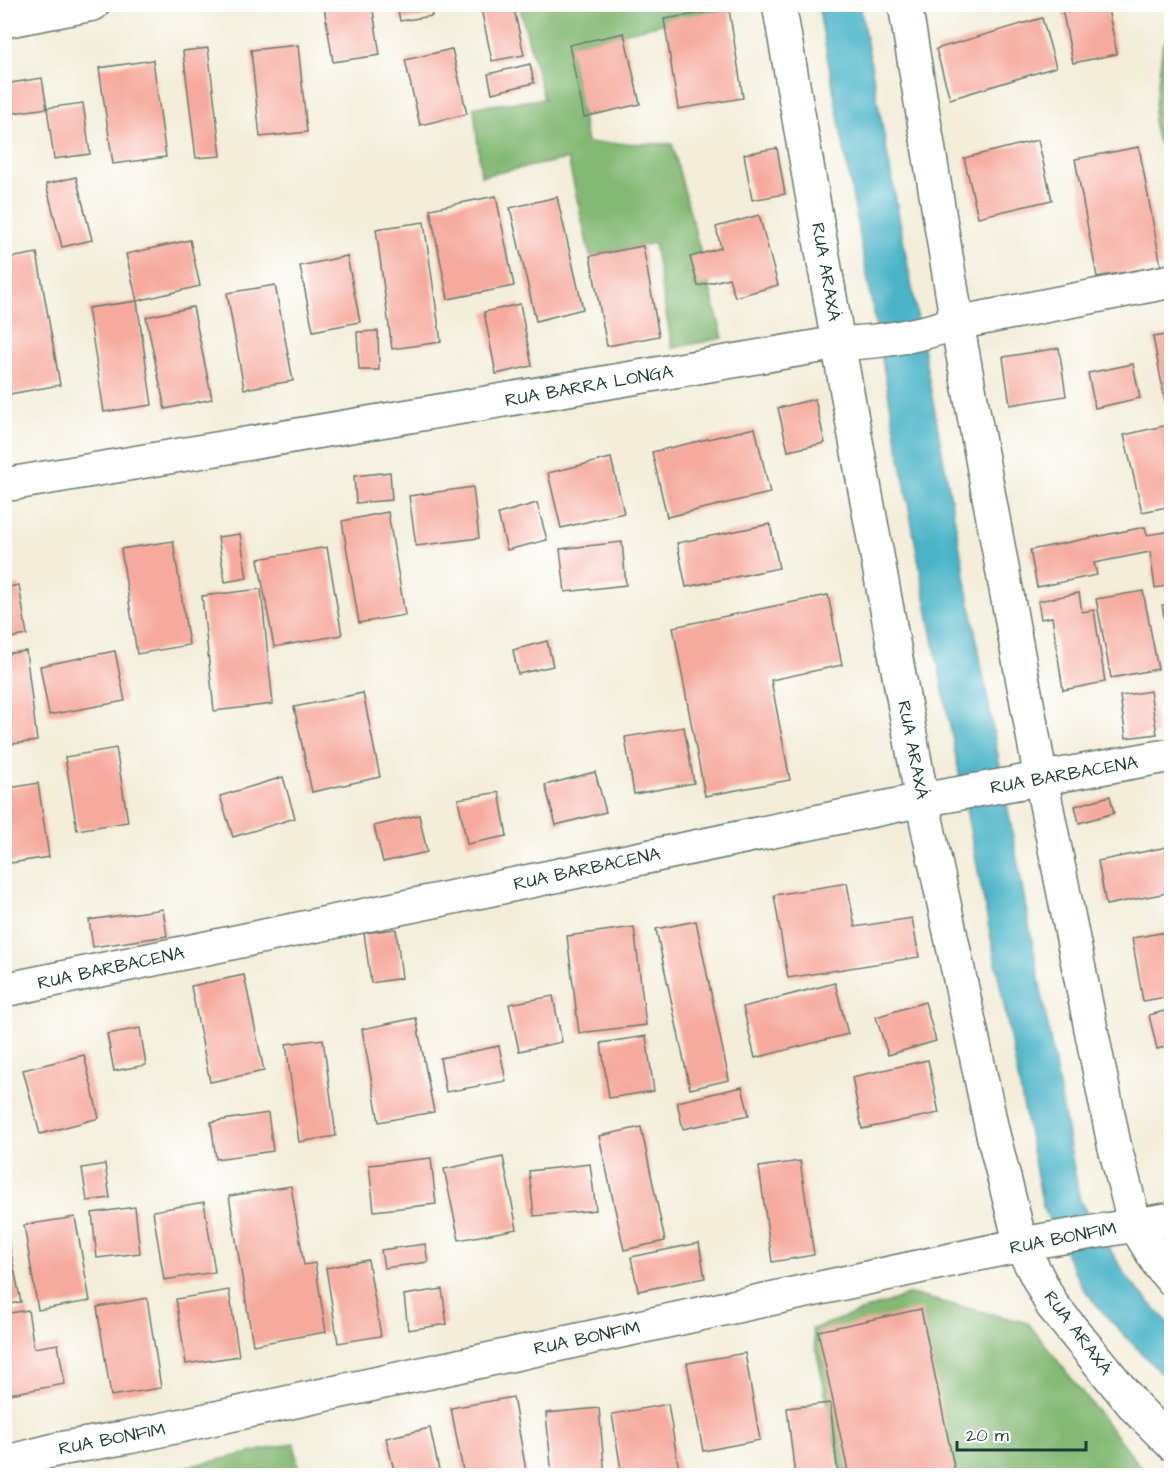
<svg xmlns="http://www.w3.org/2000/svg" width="1176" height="1480" font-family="'Architects Daughter',sans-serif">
  <rect width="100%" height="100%" fill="#fff"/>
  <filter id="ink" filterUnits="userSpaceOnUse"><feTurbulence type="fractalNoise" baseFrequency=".0167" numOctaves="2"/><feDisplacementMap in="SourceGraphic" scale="12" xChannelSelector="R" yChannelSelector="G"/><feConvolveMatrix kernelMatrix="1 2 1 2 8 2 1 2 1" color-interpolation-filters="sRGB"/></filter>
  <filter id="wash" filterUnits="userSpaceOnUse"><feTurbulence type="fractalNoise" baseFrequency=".008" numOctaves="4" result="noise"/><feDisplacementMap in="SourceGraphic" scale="24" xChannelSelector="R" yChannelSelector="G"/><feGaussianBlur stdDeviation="1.35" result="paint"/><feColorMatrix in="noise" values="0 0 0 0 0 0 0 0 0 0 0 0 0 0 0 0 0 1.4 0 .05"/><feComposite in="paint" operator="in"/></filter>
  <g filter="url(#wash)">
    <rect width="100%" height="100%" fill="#f3edd9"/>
    <g fill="#84b975" stroke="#527b54" stroke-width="1.5">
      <path d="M519,5H728L729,9L569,45L587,143L672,144L723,338L672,348L654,243L590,256L568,159L481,176L474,107L544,99Z"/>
      <path d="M1171,42H1172L1171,164L1157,140L1153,121L1163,43Z"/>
      <path d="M910,1294L1028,1323L1147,1475H842L812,1329Z"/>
      <path d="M294,1443L300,1475H150Z"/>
    </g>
    <path fill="#49b4c7" stroke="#34787e" stroke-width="1.5" d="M818,5H860L1080,1201L1129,1280L1171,1326V1384L1108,1318L1082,1287L1043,1207L925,597Z"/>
    <g id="blocks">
      <g fill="#f6aa9e">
        <path d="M344,4H372L380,55L333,62L324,7Z"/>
        <path d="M397,4H431L432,16L400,21Z"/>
        <path d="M502,4H513L524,55L492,61L481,9Z"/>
        <path d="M944,4H983L984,6L944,11Z"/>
        <path d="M1061,4H1107L1117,54L1073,63Z"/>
        <path d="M729,9L743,98L678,109L664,19Z"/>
        <path d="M1042,18L1056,67L950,99L936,49Z"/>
        <path d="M624,33L640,104L584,117L569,45Z"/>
        <path d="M298,45L307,132L260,137L251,50Z"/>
        <path d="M208,48L221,156L196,158L183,51Z"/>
        <path d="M452,49L467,114L420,125L405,60Z"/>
        <path d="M153,60L166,157L113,164L99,68Z"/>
        <path d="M530,64L534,83L492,93L488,74Z"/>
        <path d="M42,78L47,108L83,103L90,154L54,159L47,108L7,114L4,84Z"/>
        <path d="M1038,140L1052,200L978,217L964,158Z"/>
        <path d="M1139,147L1161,266L1097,277L1075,159Z"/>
        <path d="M777,148L785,194L752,200L744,154Z"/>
        <path d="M76,177L92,240L62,247L46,184Z"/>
        <path d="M496,196L514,286L448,299L430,209Z"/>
        <path d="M557,197L583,309L536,321L510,208Z"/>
        <path d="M759,215L778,285L735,297L729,278L698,286L690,257L721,248L716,227Z"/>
        <path d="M424,222L441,342L392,349L376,229Z"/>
        <path d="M190,240L200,286L137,301L152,405L104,412L88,308L137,301L126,254Z"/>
        <path d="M643,246L659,336L607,346L590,256Z"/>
        <path d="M37,253L60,385L4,395V259Z"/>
        <path d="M347,256L360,322L313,331L300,266Z"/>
        <path d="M275,285L293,381L244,389L227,293Z"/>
        <path d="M520,304L532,366L496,374L484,312Z"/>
        <path d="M193,307L212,399L165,409L146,317Z"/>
        <path d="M378,331L379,370H359L357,332Z"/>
        <path d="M1172,334V400L1165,401L1153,337Z"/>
        <path d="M1059,348L1066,396L1010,405L1003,357Z"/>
        <path d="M1133,364L1140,398L1095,408L1088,373Z"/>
        <path d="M815,399L825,443L788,451L778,408Z"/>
        <path d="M1172,424V506L1142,512L1124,435Z"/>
        <path d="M755,428L770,493L667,517L652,452Z"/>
        <path d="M611,458L624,513L561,528L548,473Z"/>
        <path d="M390,472L392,500L356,503L354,476Z"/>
        <path d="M473,487L479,538L416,546L409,496Z"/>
        <path d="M537,503L547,540L507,550L498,514Z"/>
        <path d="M388,512L405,615L359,623L342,521Z"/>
        <path d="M770,524L779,568L686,587L677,543Z"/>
        <path d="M1145,527L1147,535L1172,531V585L1155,588L1150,552L1094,563L1097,575L1037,587L1030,550Z"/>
        <path d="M240,534L247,578L225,582L218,537Z"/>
        <path d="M173,541L189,645L137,654L121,549Z"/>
        <path d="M622,542L626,585L565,592L560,549Z"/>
        <path d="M327,547L342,635L274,647L258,559Z"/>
        <path d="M19,585L27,635L4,639V588Z"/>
        <path d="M261,589L273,704L214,711L202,596Z"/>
        <path d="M1143,591L1158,669L1111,678L1096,599Z"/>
        <path d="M1079,593L1082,612L1094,610L1105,682L1063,690L1052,617L1041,619L1038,601Z"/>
        <path d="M828,595L842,665L771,680L790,780L705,796L673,627Z"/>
        <path d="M1172,603V647H1170L1162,605Z"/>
        <path d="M547,641L553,666L518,674L513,650Z"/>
        <path d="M26,651L37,741L4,745V654Z"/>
        <path d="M115,651L125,701L49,715L40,666Z"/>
        <path d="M1150,691L1157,734L1126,738L1120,696Z"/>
        <path d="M363,693L380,777L312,792L294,707Z"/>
        <path d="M684,727L694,783L634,794L625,737Z"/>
        <path d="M116,748L128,822L77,830L65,757Z"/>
        <path d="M595,772L606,812L556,825L545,785Z"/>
        <path d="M283,777L295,818L233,837L220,796Z"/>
        <path d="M38,783L49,857L4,864V789Z"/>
        <path d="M499,792L507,836L467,844L458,799Z"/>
        <path d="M1110,796L1114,813L1079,823L1075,806Z"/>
        <path d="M419,815L427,852L383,862L374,826Z"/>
        <path d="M1172,846V892L1106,905L1098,861Z"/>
        <path d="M847,883L855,927L912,918L919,957L788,978L774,895Z"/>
        <path d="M163,909L167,936L93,947L89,920Z"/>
        <path d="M696,921L729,1080L690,1089L656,929Z"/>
        <path d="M634,927L646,1025L579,1033L567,936Z"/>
        <path d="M396,929L402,978L371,983L364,933Z"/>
        <path d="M1172,931V996L1143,1001L1132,938Z"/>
        <path d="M244,975L264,1071L210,1082L191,986Z"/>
        <path d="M835,983L848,1034L755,1058L743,1007Z"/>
        <path d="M553,996L562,1042L519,1051L509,1004Z"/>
        <path d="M925,1002L936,1041L888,1055L876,1017Z"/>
        <path d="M1172,1009V1045L1157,1049L1149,1015Z"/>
        <path d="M416,1018L434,1112L379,1122L362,1029Z"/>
        <path d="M140,1028L146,1065L114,1071L107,1034Z"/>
        <path d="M646,1036L654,1091L609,1098L601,1043Z"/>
        <path d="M323,1039L336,1136L299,1142L286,1044Z"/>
        <path d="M499,1046L506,1081L446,1092L440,1058Z"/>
        <path d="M84,1055L99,1118L40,1134L23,1070Z"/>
        <path d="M928,1060L939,1113L862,1129L852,1077Z"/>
        <path d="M742,1087L749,1115L683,1129L677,1102Z"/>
        <path d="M268,1113L273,1151L216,1159L211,1122Z"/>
        <path d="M641,1127L665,1241L624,1250L599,1136Z"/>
        <path d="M503,1157L517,1229L459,1240L444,1169Z"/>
        <path d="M431,1158L436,1204L374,1211L369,1165Z"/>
        <path d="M800,1161L814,1255L772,1262L759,1167Z"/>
        <path d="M105,1164L110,1198L87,1201L82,1168Z"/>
        <path d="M590,1164L596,1210L534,1216L529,1171Z"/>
        <path d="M291,1186L304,1265L315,1263L326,1332L253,1345L229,1196Z"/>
        <path d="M204,1202L215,1272L164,1280L153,1211Z"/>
        <path d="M135,1207L140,1253L97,1258L92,1213Z"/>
        <path d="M75,1217L90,1301L38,1310L24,1225Z"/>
        <path d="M7,1235L21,1302L4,1305V1236Z"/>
        <path d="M699,1243L705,1278L638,1291L631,1257Z"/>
        <path d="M425,1244L428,1262L384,1268L381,1250Z"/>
        <path d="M368,1260L381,1336L338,1343L326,1268Z"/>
        <path d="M442,1289L447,1324L408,1330L404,1295Z"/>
        <path d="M229,1290L239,1356L186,1364L176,1299Z"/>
        <path d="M147,1298L161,1388L111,1396L97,1307Z"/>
        <path d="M921,1309L956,1476H849L818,1331Z"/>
        <path d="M28,1310L34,1348L58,1344L65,1384L4,1395V1314Z"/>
        <path d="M745,1353L760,1440L703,1451L687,1363Z"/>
        <path d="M513,1397L527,1476H464L451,1408Z"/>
        <path d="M830,1403L838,1476H795L787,1408Z"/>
        <path d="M668,1404L680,1476H622L612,1414Z"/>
        <path d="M599,1408L605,1476H552L546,1413Z"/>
        <path d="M430,1428L439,1470L417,1476H369L394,1470L386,1438Z"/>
      </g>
    </g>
  </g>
  <g filter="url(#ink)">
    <use href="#blocks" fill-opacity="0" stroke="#697b6e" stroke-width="1.5"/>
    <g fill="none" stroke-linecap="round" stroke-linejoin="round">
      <g stroke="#697b6e" stroke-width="36">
        <g id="street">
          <path d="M779,4L838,343L922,800L992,1130L1021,1245L1052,1305L1136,1408L1172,1444"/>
          <path d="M905,4L957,323L1041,779L1114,1144L1135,1225L1160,1266L1172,1280"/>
          <path d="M4,21L93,4"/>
          <path d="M4,485L838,343C878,343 920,335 957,323L1172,281"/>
          <path d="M4,990L922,800L1172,755"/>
          <path d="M4,1463L59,1449L128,1437L1039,1241L1172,1219"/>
        </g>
      </g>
      <use href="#street" stroke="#fff" stroke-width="33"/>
    </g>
  </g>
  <g text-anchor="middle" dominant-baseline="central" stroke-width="6" stroke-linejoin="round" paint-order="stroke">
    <g font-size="18" fill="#1f3d34" stroke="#fff">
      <text transform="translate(826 272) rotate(80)">RUA ARAXÁ</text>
      <text transform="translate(589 386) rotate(-10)">RUA BARRA LONGA</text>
      <text transform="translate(913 750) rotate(79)">RUA ARAXÁ</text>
      <text transform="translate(1064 775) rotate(-10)">RUA BARBACENA</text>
      <text transform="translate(587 869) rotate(-12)">RUA BARBACENA</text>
      <text transform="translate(111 968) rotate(-12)">RUA BARBACENA</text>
      <text transform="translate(1063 1238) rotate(-11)">RUA BONFIM</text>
      <text transform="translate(1078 1333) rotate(53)">RUA ARAXÁ</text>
      <text transform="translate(587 1338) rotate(-12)">RUA BONFIM</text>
      <text transform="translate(112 1439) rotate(-11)">RUA BONFIM</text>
    </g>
  </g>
  <rect width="1176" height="1480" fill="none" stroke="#fff" stroke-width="24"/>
  <path d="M957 1441v9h129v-9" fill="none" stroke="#1f3d34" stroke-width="3"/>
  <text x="966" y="1441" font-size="18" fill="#1f3d34" stroke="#ffffff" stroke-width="4.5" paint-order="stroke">20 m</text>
</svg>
